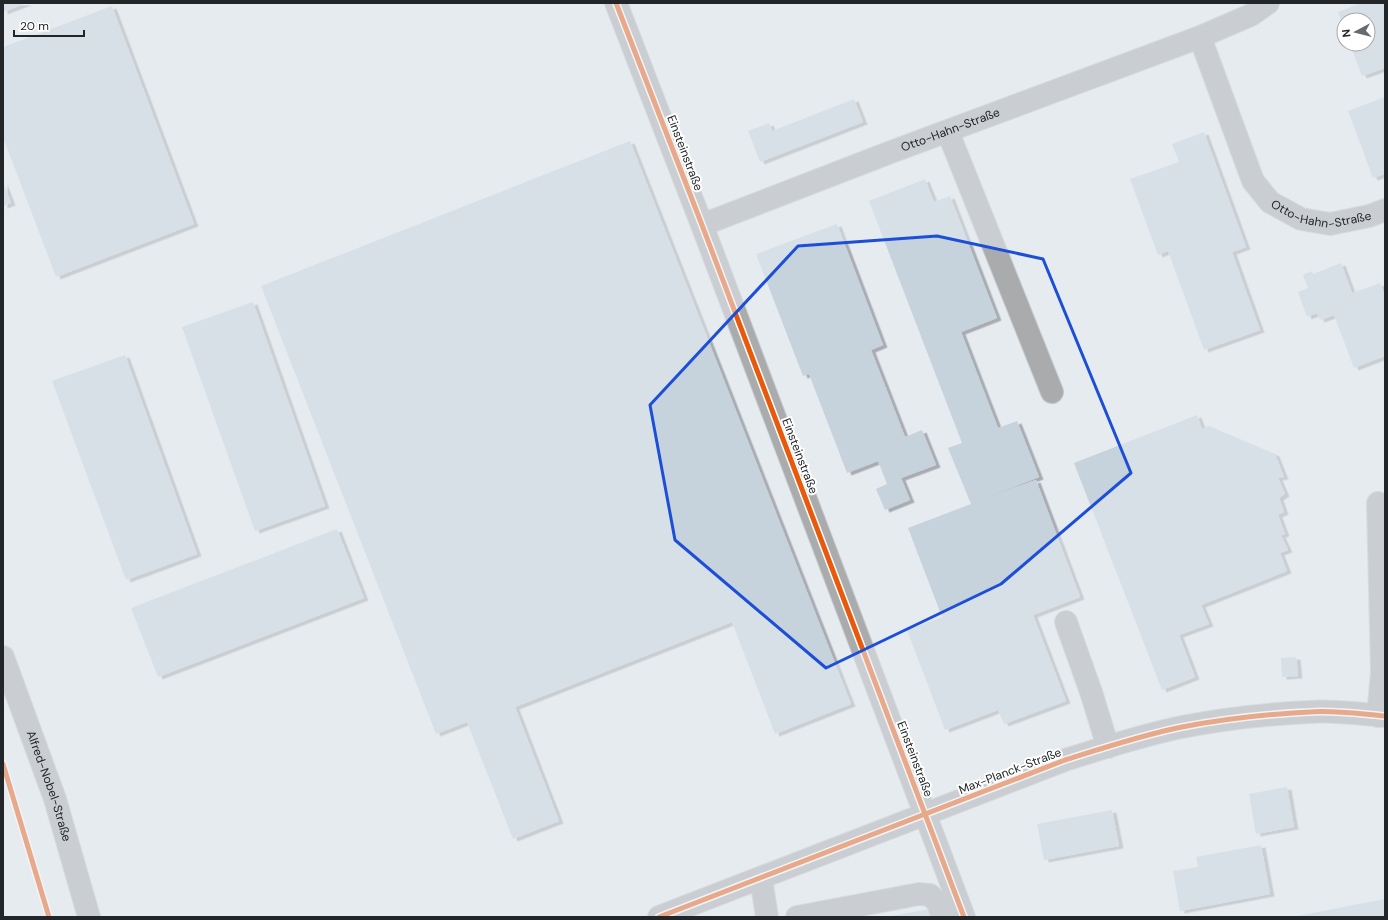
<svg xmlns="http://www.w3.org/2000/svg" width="1388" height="920" font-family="'DM Sans',sans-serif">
  <defs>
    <filter id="shadow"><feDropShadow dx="4.5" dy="2.5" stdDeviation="0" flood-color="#0004"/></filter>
  </defs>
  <rect width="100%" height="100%" fill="#e6ebf0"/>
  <g fill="#c6d2dc" filter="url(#shadow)">
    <path d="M3,3H27L3,12Z"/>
    <path d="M1361,3H1385V68L1362,76L1350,44H1368V20H1344V28L1338,12Z"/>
    <path d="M112,6L194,224L56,277L3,137V47Z"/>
    <path d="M1385,97V174L1373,178L1348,111Z"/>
    <path d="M854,99L863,122L760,162L748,131L769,123L772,131Z"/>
    <path d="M1204,132L1246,247L1232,252L1260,330L1204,350L1168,251L1158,255L1130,179L1179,162L1172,144Z"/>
    <path d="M630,141L851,704L775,734L732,622L515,707L559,821L513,839L467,722L436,734L261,286Z"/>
    <path d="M925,179L934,202L950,196L997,318L961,332L998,428L1017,421L1039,477L985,498L1036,480L1080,597L1033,615L1066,701L1004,724L998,710L945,730L907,630L942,617L908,528L971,504L948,448L962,443L869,201Z"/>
    <path d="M3,182L11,203L3,206Z"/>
    <path d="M837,224L883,345L871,350L905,437L922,430L936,465L901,478L910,500L885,510L876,489L887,484L878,461L847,473L809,374L803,376L756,254Z"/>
    <path d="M1341,263L1352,293L1380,283L1385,296V356L1354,368L1334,315L1320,320L1317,313L1307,317L1298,292L1308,288L1303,275L1312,271L1313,274Z"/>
    <path d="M253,302L325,506L255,531L182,327Z"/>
    <path d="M125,355L197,554L126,580L52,381Z"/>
    <path d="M1197,415L1202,429L1209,426L1275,454L1284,477L1278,478L1285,494L1279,498L1284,512L1278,515L1285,534L1281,535L1288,550L1280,553L1287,571L1201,605L1209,624L1179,635L1195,677L1162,690L1074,463Z"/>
    <path d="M337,529L364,598L158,677L131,608Z"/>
    <path d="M1296,657L1298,676L1282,677L1281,658Z"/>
    <path d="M1287,787L1294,827L1256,834L1249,794Z"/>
    <path d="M1112,810L1119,846L1044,860L1037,824Z"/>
    <path d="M1261,845L1270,894L1180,911L1173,871L1198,867L1196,857Z"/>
    <path d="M1385,899V917H1297V916Z"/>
    <path d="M930,909L931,917H892L891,916Z"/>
  </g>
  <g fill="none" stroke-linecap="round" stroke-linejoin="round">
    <g stroke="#c4c8cb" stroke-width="24">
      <g id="minor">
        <path d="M616,3L702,225L964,917"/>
        <path id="s1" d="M1200,37L1253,181L1270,202L1301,219L1330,224L1369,216L1385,210"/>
        <path d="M948,132L1052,392"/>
        <path id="s2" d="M702,225L891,152L1200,37L1251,15L1268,3"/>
        <path d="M1378,503L1382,672L1378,716"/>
        <path d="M1066,622L1091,692L1108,747"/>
        <path id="s3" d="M3,657L55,799L89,917"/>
        <path d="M761,878L767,917"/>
        <path d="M659,917L1065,760C1103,748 1142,735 1182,727C1223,719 1267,714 1309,712C1334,710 1360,714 1385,716"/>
        <path d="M797,917L919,894L930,895L938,903L942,917"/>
      </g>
    </g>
    <use href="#minor" stroke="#a9abad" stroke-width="22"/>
    <g stroke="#fff" stroke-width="8">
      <g id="cycleway">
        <path d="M616,3L702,225L964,917"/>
        <path d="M3,764L49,917"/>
        <path d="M659,917L1065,760C1103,748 1142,735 1182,727C1223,719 1267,714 1309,712C1334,710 1360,714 1385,716"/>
      </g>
    </g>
    <use href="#cycleway" stroke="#e8590c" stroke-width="5"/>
  </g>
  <path d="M0 0H1388V920H0ZM937,236L1043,259L1131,473L1001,584L826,668L675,540L650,405L798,246Z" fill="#e6ebf0" fill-opacity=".55" fill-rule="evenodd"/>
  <path fill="none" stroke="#1d4ed8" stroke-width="3" stroke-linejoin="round" d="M937,236L1043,259L1131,473L1001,584L826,668L675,540L650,405L798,246Z"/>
  <g text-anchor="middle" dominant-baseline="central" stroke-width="4" stroke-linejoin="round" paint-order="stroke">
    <g font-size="12" fill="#222628" stroke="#fff">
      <text stroke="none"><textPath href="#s2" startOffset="266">Otto-Hahn-Straße</textPath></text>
      <text transform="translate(685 153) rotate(69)">Einsteinstraße</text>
      <text stroke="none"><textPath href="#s1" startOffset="235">Otto-Hahn-Straße</textPath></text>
      <text transform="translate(800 456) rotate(69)">Einsteinstraße</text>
      <text transform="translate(915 759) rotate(69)">Einsteinstraße</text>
      <text transform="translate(1010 771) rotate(-21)">Max-Planck-Straße</text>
      <text stroke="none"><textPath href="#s3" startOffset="137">Alfred-Nobel-Straße</textPath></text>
    </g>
  </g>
  <rect width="1388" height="920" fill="none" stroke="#222628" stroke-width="8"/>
  <g transform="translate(1356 32) rotate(263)"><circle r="19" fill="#ffffff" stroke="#a7a8a9"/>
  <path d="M0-3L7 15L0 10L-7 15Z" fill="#676b6e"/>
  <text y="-6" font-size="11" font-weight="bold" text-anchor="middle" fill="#222628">N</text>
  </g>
  <path d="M14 30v6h70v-6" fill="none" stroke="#222628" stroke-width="2"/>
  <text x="20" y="30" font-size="12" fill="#222628" stroke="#ffffff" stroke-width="3" paint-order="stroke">20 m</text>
</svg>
